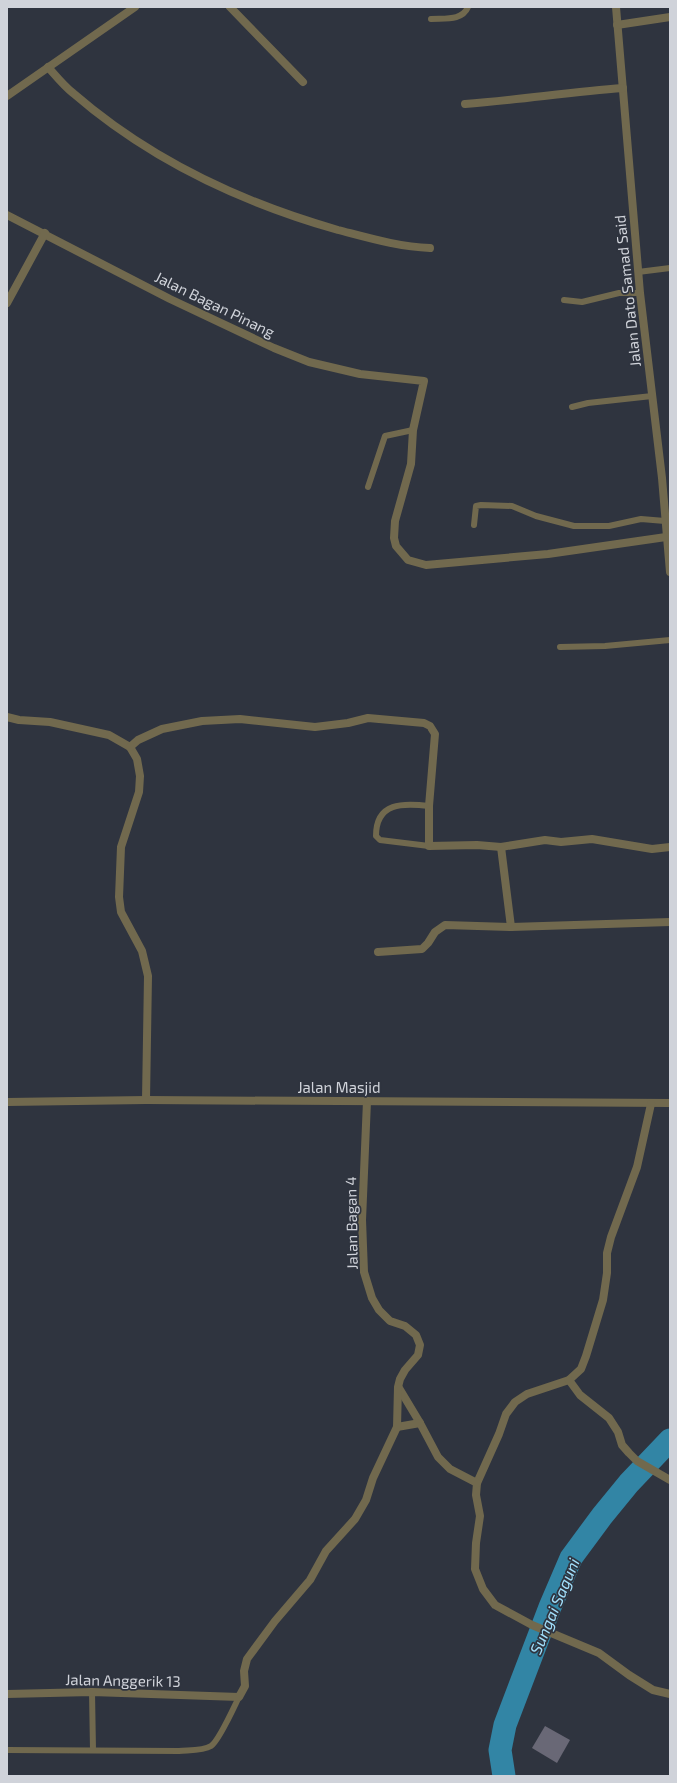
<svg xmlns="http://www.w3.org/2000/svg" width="677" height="1783" font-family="'Exo 2',sans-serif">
  <rect width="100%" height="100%" fill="#2f343f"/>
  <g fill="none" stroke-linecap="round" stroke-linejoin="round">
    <path stroke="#3285a5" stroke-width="23" d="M504,1776L500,1750L505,1725L550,1607L571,1558L602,1516L629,1483L670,1440"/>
  </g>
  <path fill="#696876" d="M545,1726L570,1740L557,1763L532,1748Z"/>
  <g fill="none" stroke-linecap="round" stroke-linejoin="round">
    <g stroke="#71694e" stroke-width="6">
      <path d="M431,19C445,18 462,21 468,7"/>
      <path d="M638,272L670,268"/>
      <path d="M564,300L582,302L619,293H640"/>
      <path d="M572,407L588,403L652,396"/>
      <path d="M368,487L385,436L413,430"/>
      <path d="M474,525L476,506L481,505L512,506L536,516L574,526H609L641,519L665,521"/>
      <path d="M560,647L605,646L670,640"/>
      <path d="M429,806C403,803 376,802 376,836L380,840L429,846"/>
      <path d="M92,1692L93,1750"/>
      <path d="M7,1750L179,1751C188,1750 203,1751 211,1746C219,1741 234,1707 239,1697"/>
    </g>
    <g stroke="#71694e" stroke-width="8">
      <path d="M230,7L303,82"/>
      <path d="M616,7L640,293L662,478L670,572"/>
      <path d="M617,25L670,17"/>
      <path d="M48,67C56,76 64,86 73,93C149,159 243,203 338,230C369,238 399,247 430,248"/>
      <path d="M7,96L135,7"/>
      <path d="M465,104C518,100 570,92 623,88"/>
      <path d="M7,215L170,299L274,348L309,362L360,374L424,381L413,430L411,464L395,521L394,538L396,546L408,560L426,565L548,554L666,537"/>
      <path d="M7,303L45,233"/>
      <path d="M7,717L19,720L50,722L109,735L130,747L137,759L140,776L139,792L121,847L119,897L121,912L142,951L148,976L146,1100"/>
      <path d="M130,747L138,740L162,729L202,721L240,719L315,727L348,723L368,718L424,723L430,726L435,734L429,806V846L477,845L501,847L545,840L561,842L592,839L652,849L670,847"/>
      <path d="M501,847L511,927"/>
      <path d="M378,952L422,949L428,943L435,932L445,925L511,927L670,922"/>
      <path d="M7,1102L146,1100L670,1103"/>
      <path d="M651,1104L637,1167L611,1237L607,1253V1273L603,1300L586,1356L581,1369L569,1380L527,1394L515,1402L506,1414L499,1434L477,1483L476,1495L480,1516L476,1543L475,1569L483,1589L495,1605L532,1625L599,1653L629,1675L653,1690L670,1694"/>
      <path d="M569,1380L580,1395L609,1418L618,1432L622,1445L629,1453L637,1461L670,1480"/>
      <path d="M399,1388L420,1423L438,1457L450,1469L477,1483"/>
      <path d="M397,1427L420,1423"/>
      <path d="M7,1694L92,1692L239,1697L245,1686L244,1671L247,1659L275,1621L310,1580L326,1551L355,1519L366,1500L373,1478L397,1427L398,1387L400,1379L405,1370L418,1355L420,1345L416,1335L405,1326L390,1321L379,1310L372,1298L364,1272L362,1220L367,1101"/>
    </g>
  </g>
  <g text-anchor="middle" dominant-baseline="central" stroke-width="3.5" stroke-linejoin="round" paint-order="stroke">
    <g font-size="15" fill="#d0d3da" stroke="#2f343f">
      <text transform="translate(627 291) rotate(-96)">Jalan Dato Samad Said</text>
      <text transform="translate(215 304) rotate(26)">Jalan Bagan Pinang</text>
      <text x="339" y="1087">Jalan Masjid</text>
      <text transform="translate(351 1223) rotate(-91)">Jalan Bagan 4</text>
      <text transform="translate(123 1680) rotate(1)">Jalan Anggerik 13</text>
    </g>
    <g font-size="16" font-style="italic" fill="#a2e0fc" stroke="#2f343f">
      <text transform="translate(554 1606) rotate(-67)">Sungai Saguni</text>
    </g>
  </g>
  <rect width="677" height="1783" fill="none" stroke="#d0d3da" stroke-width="16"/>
</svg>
